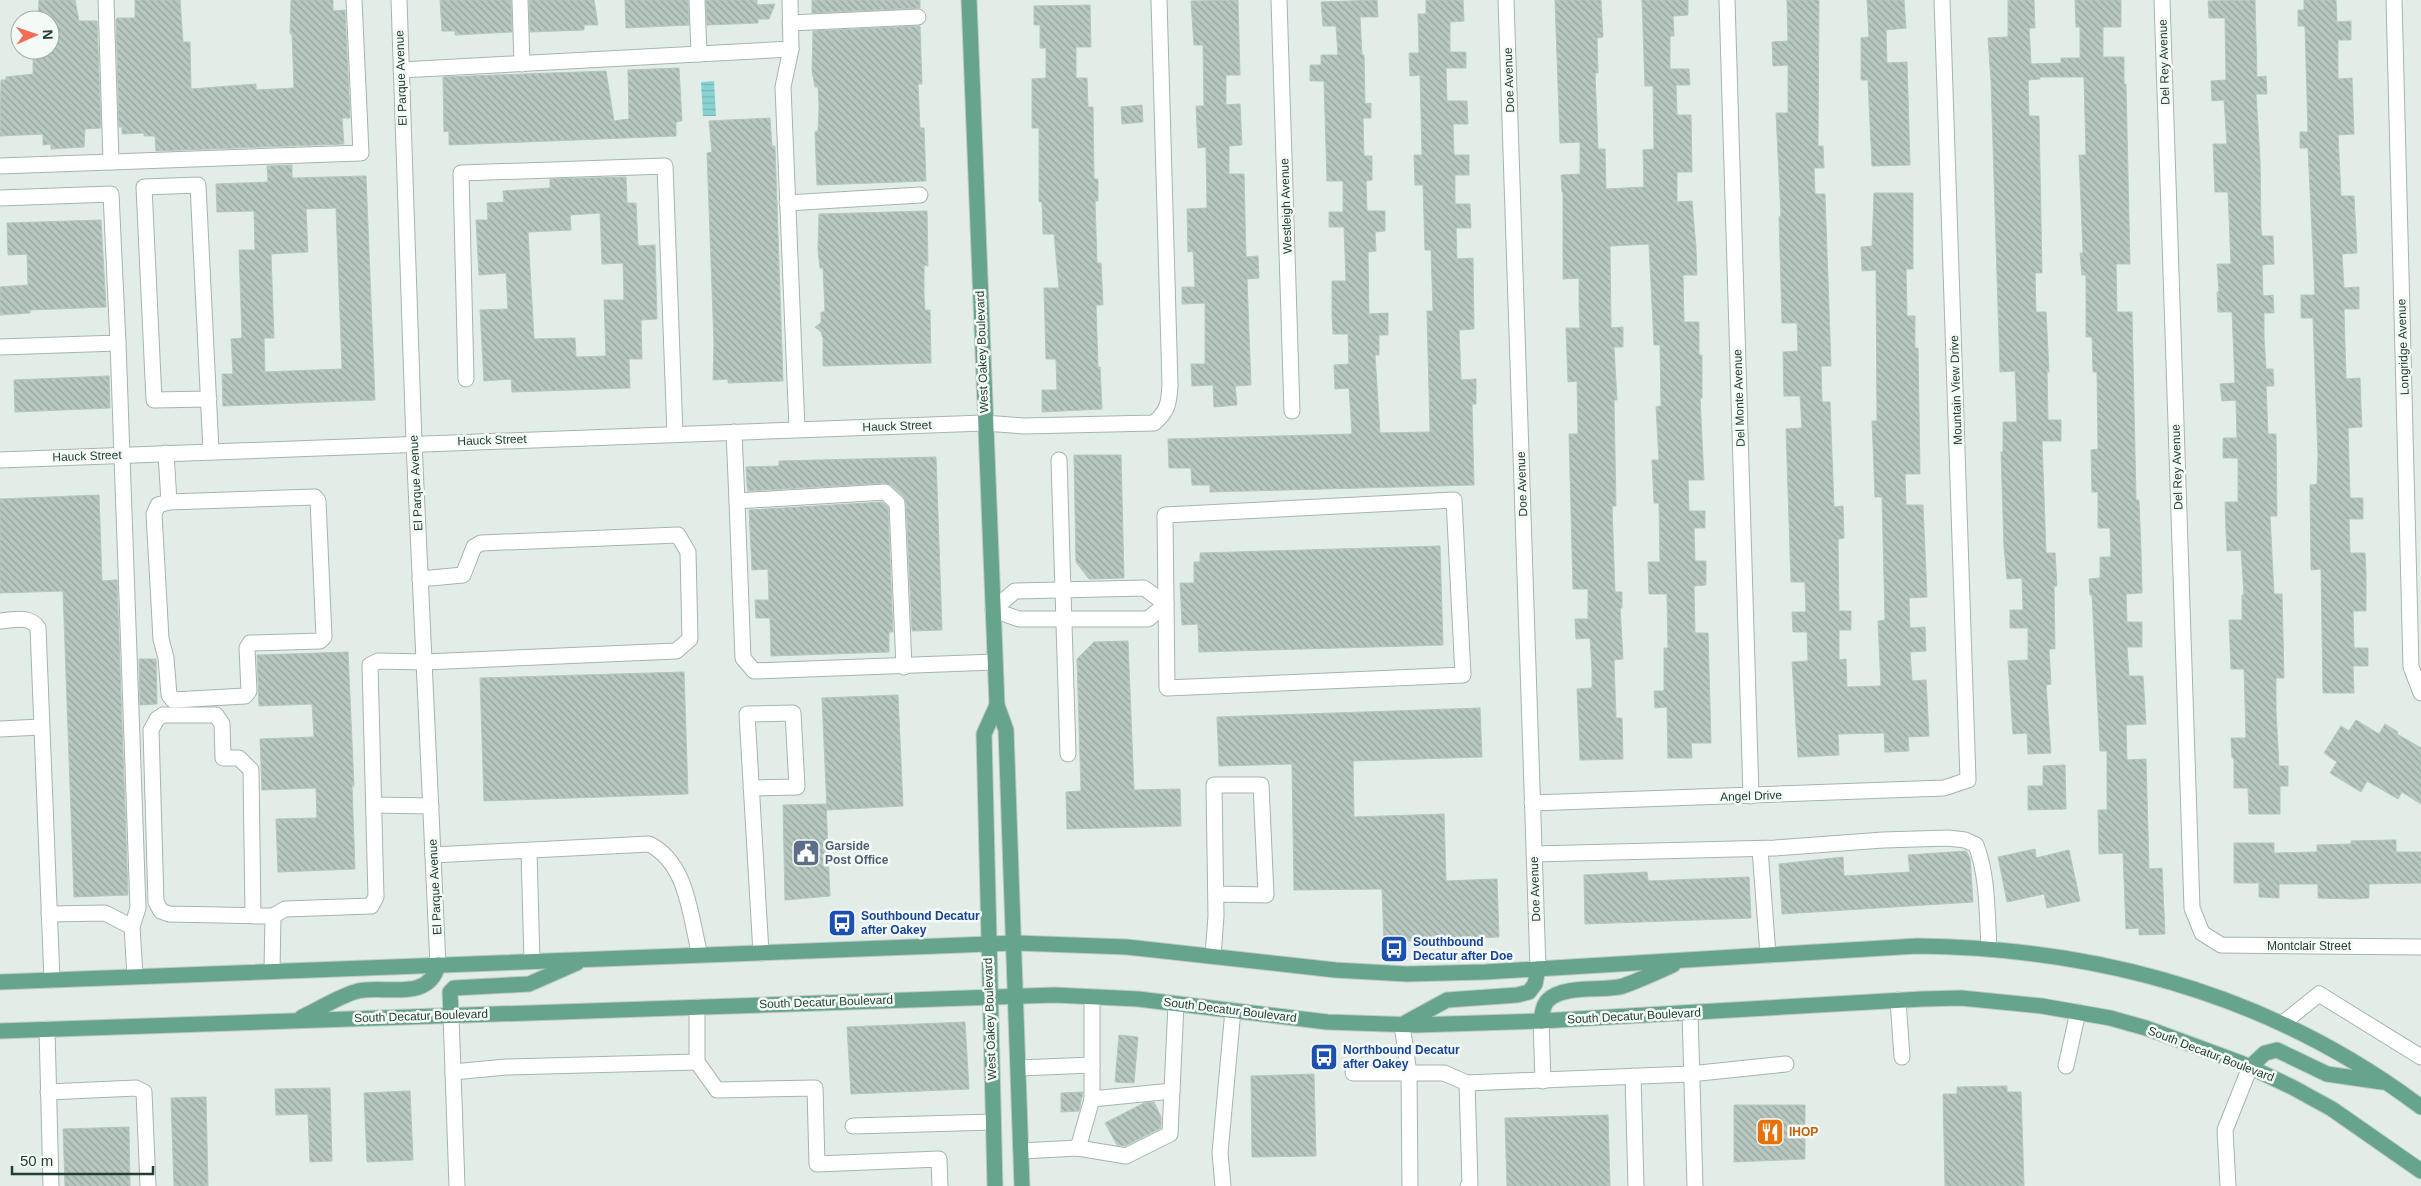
<svg xmlns="http://www.w3.org/2000/svg" width="2421" height="1186" font-family="Helvetica,sans-serif">
  <defs>
    <pattern id="water-rules" width="6" height="5" patternUnits="userSpaceOnUse" patternTransform="scale(1.25)"><rect width="6" height="5" fill="#89d2d4"/><path d="M0 2.5h6" fill="none" stroke="#76b5b6"/></pattern>
    <pattern id="building-back-hatch" width="6" height="6" patternUnits="userSpaceOnUse" patternTransform="scale(1.25)"><rect width="6" height="6" fill="#b8c8c0"/><path d="M-1 5l2 2M0 0l6 6M5-1l2 2" fill="none" stroke="#95a49d"/></pattern>
  </defs>
  <rect width="100%" height="100%" fill="#e3ede7"/>
  <path fill="url(#water-rules)" d="M714,81L716,116H703L701,82Z"/>
  <g fill="url(#building-back-hatch)" stroke="#b5c7bd" fill-rule="evenodd">
    <path d="M39,0H75L79,21H97L101,128L85,129L84,147L51,149V144L43,145V134L0,136L1,80H6V77L33,74V50H50V20H38Z"/>
    <path d="M135,0H180L183,42H190L191,89L256,84V90L294,88L292,34H290L291,0H333V11L345,10L350,118H342L344,144L156,151L155,136H144V133L122,134V127H119L116,20L117,18H135Z"/>
    <path d="M440,0H511L512,32L455,35V31H442Z"/>
    <path d="M529,0H594L598,25H584V30L530,32Z"/>
    <path d="M625,0H688L689,25L626,28Z"/>
    <path d="M706,0H757V5L775,4L769,19H758V23L707,25Z"/>
    <path d="M812,0H920V8L812,13Z"/>
    <path d="M1238,0L1240,75H1226V105L1240,104L1242,145L1229,146V174H1244L1246,257L1258,256L1259,278L1247,279L1251,385L1235,386L1237,405L1214,407L1213,385L1192,386L1191,364H1205V303L1182,304V287H1195L1193,251L1188,252L1187,209L1207,208L1206,147L1198,148L1196,106H1204L1203,45H1194L1191,1Z"/>
    <path d="M1377,0L1378,17H1360L1362,55H1364L1365,104L1371,103V118H1363L1364,156H1372V180L1366,181L1367,211H1385V231L1375,232L1376,251L1368,252L1369,314L1388,313V335H1379V355H1375L1380,433L1430,432L1427,311H1433L1431,250H1425L1423,185H1415L1414,155H1422L1420,75L1410,76L1409,53H1419L1418,14H1426V0H1463L1464,21L1450,22V52H1466V68H1446L1447,101H1467L1468,124H1453L1454,155H1469V175H1455V204H1470L1471,228H1456L1457,259L1473,258L1474,329L1459,330L1461,380L1476,379V404H1472L1474,485L1210,492V485H1192L1191,468H1169L1168,439L1352,434L1349,388L1335,389L1334,365L1349,364L1348,334H1333L1332,315V281H1346L1344,227H1329V212H1343V181H1327L1324,81H1310V65H1321V55H1338L1336,26H1323L1321,2Z"/>
    <path d="M1555,0H1601L1603,37L1597,38L1598,73H1595L1598,149H1605L1606,189L1644,187L1643,150L1654,149L1653,86H1645L1642,0H1688V15L1673,16L1674,36H1670V69H1689L1690,85H1676L1677,115H1691L1692,172H1677V202L1692,201L1696,248L1697,275H1683L1684,322H1699V355H1702V398H1700L1704,480H1688L1689,511H1705V528H1694L1695,561H1706V585L1694,586L1695,633H1708L1711,743H1691L1692,758H1668L1667,707L1655,708L1654,691H1664V648H1668L1667,594H1649L1648,562H1660L1659,503H1654L1652,460H1659L1656,407L1661,406L1660,345H1654L1649,244L1610,246L1611,328L1623,327V347H1614L1617,400H1614L1616,506H1612L1615,592H1622V608H1620L1623,659L1614,660L1616,718H1622L1623,759L1580,760L1577,689L1592,688V669L1590,638L1576,639L1575,619H1588V589H1573L1569,434H1578L1577,381L1568,382L1566,328H1580L1579,305V278L1563,279V192H1562L1561,175L1580,174V142L1560,143Z"/>
    <path d="M1787,0H1819L1818,146H1823L1824,168H1814L1815,194H1825L1831,366H1821L1822,402H1830L1834,507L1843,506L1844,538L1838,539L1839,611H1851V630H1839V660L1846,659L1847,687L1881,686L1878,621L1885,620L1882,497H1875L1873,444L1872,421H1877L1876,270L1862,271L1861,247L1872,246L1874,193H1913V269H1906L1907,316H1915V348H1918L1920,474H1905L1906,505H1923L1927,597L1909,598L1910,628L1925,627L1926,651L1910,652L1912,681L1926,680L1929,736L1908,737L1909,751L1885,752L1884,733L1838,734L1839,755L1798,757L1792,662L1808,661L1807,632H1793L1792,612H1806L1805,582H1791L1786,429L1802,428L1800,396H1784L1783,352L1798,351L1797,323H1782L1779,217H1781L1776,113H1788V65L1773,66L1772,42L1788,41Z"/>
    <path d="M1867,0H1904L1906,28L1886,30L1887,63L1907,62L1910,165L1872,166L1868,80H1861V38L1869,37Z"/>
    <path d="M2008,0H2034L2035,28H2029L2031,64L2061,63V58H2080V27H2076L2075,0H2121V27H2103V57H2124V84H2126L2130,264H2116L2117,312H2132L2136,500H2139L2141,551L2142,593L2126,594L2127,622H2142V647H2127L2129,676H2143L2146,724L2126,725L2127,760L2146,759L2149,869L2162,868L2165,934L2139,935V928L2126,929L2123,853L2099,854L2098,810H2107V751H2100L2092,595H2090L2089,579L2100,578V557H2111L2110,528H2098V492H2092L2091,450L2098,449L2097,372H2093L2092,337H2086V275H2082L2080,253H2083L2079,155H2086L2084,77H2040V79L2028,80L2029,116H2039L2042,273H2035L2036,312H2046L2049,372H2047L2048,420H2061V441H2042L2046,553H2055L2057,586H2054L2055,649H2049L2051,684L2046,685L2051,753L2028,754L2027,733L2013,734L2008,661L2028,660V628H2010V610H2023L2022,578L2007,579L2004,547L2001,452H2003V422H2017L2016,391L2015,371L2000,372L1991,81L1988,38L2008,37Z"/>
    <path d="M2255,0L2257,77L2266,76L2267,94H2256L2260,160L2261,229L2262,236H2273L2274,264L2262,265L2263,296L2273,295L2274,313H2264V337L2266,369H2273L2274,386H2266L2268,434H2276L2277,516H2270L2274,594H2282L2284,678H2276V712L2279,766H2288V786H2280V814H2249L2248,788H2234V758H2232L2231,738H2246L2244,669H2231L2229,620H2242V595H2244L2241,550L2227,551L2226,531L2225,502H2238V458H2223V438H2237L2236,400L2222,401L2220,384L2235,383L2232,312H2218L2217,292H2219L2217,264H2231L2228,192H2215L2213,144H2227L2224,100L2212,101L2211,81L2226,80L2225,18H2209L2208,1Z"/>
    <path d="M2304,0H2336L2337,22L2351,21V40H2338V79L2352,78L2354,134L2338,135L2341,196H2354L2357,253L2342,254L2344,288L2359,287V309H2344L2346,379L2360,378L2361,407L2362,427L2348,428L2350,498H2363V519H2349L2350,553H2365L2366,573V611H2353L2354,648H2368V666H2353L2354,693H2323L2321,569L2311,570L2310,485L2317,484L2318,455L2313,318H2301V295H2315L2308,148H2300V132H2308L2305,26H2298V10H2304Z"/>
    <path d="M1090,5L1091,47H1076V78H1087L1088,107H1093L1094,179H1098V201H1095L1097,263H1101L1103,305H1096L1098,367H1100L1102,409L1042,412V390H1057L1056,359H1046L1044,288H1059L1054,234H1043L1042,202H1039V128H1032V79L1046,78V48H1040V25H1034V6Z"/>
    <path d="M920,26L922,84H918L920,128H924L926,181L817,185L815,132L818,131L819,105L818,87H815L812,71L813,31Z"/>
    <path d="M679,68L682,121L676,122V136L449,145V131L444,132L443,77L606,71L614,121L629,119L628,70Z"/>
    <path d="M1142,105L1143,122L1122,124L1121,107Z"/>
    <path d="M770,118L772,146H775L783,381L728,383V379L713,380L714,344L707,153L712,152L709,121Z"/>
    <path d="M292,165V178L366,176L375,400L223,406L222,374H233L231,339L242,338L239,250H255L254,211L217,212L216,184L268,182L267,166ZM336,208L342,369L265,372L264,338H274L271,254L308,252L306,209Z"/>
    <path d="M626,177L627,203H636L638,246L655,245L657,319L641,320L642,359H629L630,388L512,392L511,379L484,381L480,310L508,309L506,273L479,275L476,220H488L487,203L504,202L503,191L550,188V179ZM600,213L602,264L623,263L624,300H604L606,356L576,357L575,338L534,339L528,232L571,230L570,215Z"/>
    <path d="M927,211L928,266L924,265V296L925,310H930L931,363L823,366V338L821,332L815,327L821,323V312H825L823,268H820L818,250L819,214Z"/>
    <path d="M101,220L106,307L30,310V313L0,315V287L28,285L27,254L8,255L7,223Z"/>
    <path d="M109,376L110,408L15,412L14,380Z"/>
    <path d="M1074,455H1121L1124,578L1089,579L1076,562Z"/>
    <path d="M936,457L942,630L912,631L906,502L903,496L891,485L884,483L748,491L747,485L746,467L779,466V461Z"/>
    <path d="M99,495L102,581L117,580L128,895L74,897L63,591L0,593V499Z"/>
    <path d="M882,502L888,507L893,632H889V652L771,656L770,618H756L755,600H769L768,569L752,570L749,510Z"/>
    <path d="M1440,546L1443,645L1199,652L1198,624L1182,625L1180,583H1194V562H1200V553Z"/>
    <path d="M1128,641L1134,790L1180,789L1181,826L1067,829L1066,792L1081,791L1077,659L1094,642Z"/>
    <path d="M348,652L354,786H352L355,869L278,872L276,819L317,818L316,788L262,790L260,739L314,737L312,704L259,706L257,655Z"/>
    <path d="M139,659H156L157,704L140,705Z"/>
    <path d="M684,672L688,794L484,801L480,678Z"/>
    <path d="M898,695L903,806L827,810L822,698Z"/>
    <path d="M1480,708L1482,757L1353,761L1354,817L1444,814L1446,881L1497,879L1499,937L1384,942L1382,889L1294,890L1292,764L1219,766L1217,717Z"/>
    <path d="M2356,720L2379,734L2385,724L2398,732L2397,734L2421,748V804L2402,792L2398,799L2367,781L2361,792L2330,773L2337,762L2324,753L2341,726L2349,731Z"/>
    <path d="M2065,765L2066,809L2028,810V786H2043V766Z"/>
    <path d="M826,804L830,896L785,900L783,805Z"/>
    <path d="M2396,840V852H2421V883L2369,884V898L2352,899L2318,898V884H2279V898L2259,897V883H2234V843H2274V853L2317,852V845L2351,844V841Z"/>
    <path d="M2035,849L2036,858L2069,850L2080,901L2047,908L2044,894L2007,902L1998,857Z"/>
    <path d="M1966,851L1970,858L1973,902L1782,914L1779,864L1843,857L1844,876L1910,872L1908,855Z"/>
    <path d="M1647,872L1648,881L1749,877L1751,918L1585,924L1584,875Z"/>
    <path d="M965,1022L969,1089L851,1094L847,1027Z"/>
    <path d="M1119,1035L1138,1037L1134,1083L1115,1082Z"/>
    <path d="M1314,1074L1316,1156L1252,1157L1251,1076Z"/>
    <path d="M2007,1086V1092H2021L2024,1186H1945L1943,1094H1957V1087Z"/>
    <path d="M330,1088L332,1161L310,1162L308,1114L276,1115L275,1089Z"/>
    <path d="M410,1091L413,1160L367,1162L364,1093Z"/>
    <path d="M1083,1092L1079,1111L1061,1112V1093Z"/>
    <path d="M206,1097L208,1186H174L171,1098Z"/>
    <path d="M1154,1102L1161,1117V1128L1125,1146L1117,1145L1105,1123L1144,1103Z"/>
    <path d="M1734,1105H1805V1159L1734,1162Z"/>
    <path d="M1608,1115L1610,1186H1507L1505,1118Z"/>
    <path d="M129,1127L130,1186H65L63,1129Z"/>
  </g>
  <g fill="none" stroke-linecap="round" stroke-linejoin="round">
    <g stroke="#a5b5ad" stroke-width="17">
      <g id="minor">
        <path d="M106,0L111,162"/>
        <path d="M399,0L414,443L438,965"/>
        <path d="M520,0L522,64"/>
        <path d="M697,0L699,54"/>
        <path d="M1279,0L1292,411"/>
        <path d="M1506,0L1538,969"/>
        <path d="M1727,0L1751,796"/>
        <path d="M2162,0L2192,908L2202,933L2221,945L2421,947"/>
        <path d="M2394,0L2411,667L2421,693"/>
        <path d="M790,23L918,17"/>
        <path d="M791,49L783,87L797,429"/>
        <path d="M401,70L791,49L790,0"/>
        <path d="M0,166L361,153L354,0"/>
        <path d="M0,198L111,194L118,343L0,347"/>
        <path d="M787,203L920,195"/>
        <path d="M118,343L138,908L132,927"/>
        <path d="M466,379L461,173L665,166L675,434"/>
        <path d="M209,399L154,400L144,187L198,185L211,451"/>
        <path d="M734,432L737,501"/>
        <path d="M166,453L169,502L315,497L318,501L324,637L320,641L250,643L247,648L249,691L245,696L173,700L169,695L166,658L161,639L154,514L158,505L169,502"/>
        <path d="M0,460L984,423L1024,426L1154,423C1168,411 1169,403 1170,385L1159,0"/>
        <path d="M1059,460L1068,754"/>
        <path d="M1454,500L1463,675L1167,688L1165,515Z"/>
        <path d="M1144,588L1166,604L1148,619H1019L993,610L1015,591Z"/>
        <path d="M0,621C13,620 30,615 38,628L52,980"/>
        <path d="M904,667L897,503L885,492L737,501L743,658L754,671L995,662"/>
        <path d="M0,729L41,727"/>
        <path d="M751,788L797,787L793,713L747,714L761,953"/>
        <path d="M1532,803L1944,788L1968,780L1942,0"/>
        <path d="M374,805L431,806"/>
        <path d="M1760,849L1768,955"/>
        <path d="M529,851L532,961"/>
        <path d="M1534,854L1775,848L1883,840L1948,838L1965,840L1976,845C1988,876 1987,915 1989,948"/>
        <path d="M433,855L649,844C688,863 690,917 700,955"/>
        <path d="M49,914L105,913L132,927L135,976"/>
        <path d="M253,916L251,770L239,758H223L222,724L216,715H163L157,719L151,730L156,902L161,911L169,914L273,916"/>
        <path d="M1213,956L1216,916L1214,785H1261L1266,895L1216,894"/>
        <path d="M272,971L273,916L285,909L371,906L376,897L370,665L378,661L424,662L676,651L690,639L688,552L678,535L481,543L474,547L463,575L420,579"/>
        <path d="M1092,997V1099L1172,1091"/>
        <path d="M1898,1000L1902,1057"/>
        <path d="M697,1007V1062L717,1090L815,1088L817,1164L939,1159L940,1186"/>
        <path d="M1690,1013L1695,1186"/>
        <path d="M451,1015L457,1186"/>
        <path d="M1541,1021L1543,1081"/>
        <path d="M2283,1023L2319,994L2421,1057"/>
        <path d="M1402,1025L1409,1073L1410,1186"/>
        <path d="M47,1029L51,1186"/>
        <path d="M2066,1066L2078,1012"/>
        <path d="M1019,1068L1092,1065"/>
        <path d="M453,1072L506,1067L697,1062"/>
        <path d="M1353,1073H1444L1467,1083L1690,1074L1786,1064"/>
        <path d="M1633,1076L1636,1186"/>
        <path d="M1467,1083L1470,1184L1468,1186"/>
        <path d="M48,1092L136,1088L144,1092L148,1186"/>
        <path d="M853,1126L993,1122"/>
        <path d="M1078,1148L1092,1099"/>
        <path d="M1021,1151L1078,1148L1126,1156L1170,1134L1176,1004"/>
        <path d="M1223,1186L1220,1153L1233,1010"/>
        <path d="M2228,1186L2225,1130L2250,1067"/>
      </g>
    </g>
    <g stroke="#c1c9c6" stroke-width="17">
      <g id="major">
        <path d="M969,0L997,705L1006,730L1022,1186"/>
        <path d="M0,982L1015,943L1127,947L1335,970L1407,974L1485,972L1917,946C2100,948 2273,996 2421,1107"/>
        <path d="M451,1015L450,992L454,988L529,984L577,963"/>
        <path d="M302,1017C318,1010 341,995 358,991C386,985 429,1002 438,965"/>
        <path d="M1541,1021C1542,1014 1543,1005 1548,1000C1565,984 1603,992 1623,986C1640,980 1657,972 1673,965"/>
        <path d="M1403,1024L1447,1000L1517,995L1529,992L1535,984L1538,969"/>
        <path d="M0,1031L1055,995L1138,999L1327,1022L1416,1025L1541,1021L1922,999L1961,998L2042,1006L2110,1018L2146,1028L2241,1063L2292,1087L2332,1109L2421,1171"/>
        <path d="M2250,1067L2265,1053L2277,1050L2327,1074L2382,1082"/>
        <path d="M995,1186L984,734L997,705"/>
      </g>
    </g>
    <use href="#minor" stroke="#fff" stroke-width="15"/>
    <use href="#major" stroke="#66a48c" stroke-width="15"/>
  </g>
  <defs>
    <g id="civic-square" transform="scale(1.4375)"><rect x="-9" y="-9" width="18" height="18" rx="4" fill="#5c6f8a" stroke="#f4faf6"/><path d="M-.6-6.5H3V-4.5H.6V-3L4-1V1h2V6H-6V1h2V-1L-.6-3ZM-1.2 2.5V6h2.4V2.5Z" fill="#fff"/></g>
    <g id="bus-square" transform="scale(1.4375)"><rect x="-9" y="-9" width="18" height="18" rx="4" fill="#1a4fb4" stroke="#f4faf6"/><path d="M-5-6H5V4H4V6H2V4H-2V6H-4V4H-5ZM-3.5-4V0h7V-4ZM-3.5 1.2v1.5H-2V1.2ZM2 1.2v1.5H3.5V1.2Z" fill="#fff"/></g>
    <g id="restaurant-square" transform="scale(1.4375)"><rect x="-9" y="-9" width="18" height="18" rx="4" fill="#e8710a" stroke="#f4faf6"/><path d="M-5-6h1v4h1v-4h1v4h1v-4h1v5L-1.5 .5V6h-2V.5L-5-1ZM5-6V6H3V1.5H1.5Q1.5-4 5-6Z" fill="#fff"/></g>
  </defs>
  <g fill-rule="evenodd">
    <use href="#civic-square" x="806" y="853"/>
    <use href="#bus-square" x="842" y="923"/>
    <use href="#bus-square" x="1394" y="949"/>
    <use href="#bus-square" x="1324" y="1057"/>
    <use href="#restaurant-square" x="1770" y="1132"/>
  </g>
  <g text-anchor="middle" dominant-baseline="central" stroke-width="5" stroke-linejoin="round" paint-order="stroke">
    <g font-size="12" fill="#223f33" stroke="#f4faf6">
      <text transform="translate(2164 62) rotate(-92)">Del Rey Avenue</text>
      <text transform="translate(401 78) rotate(-92)">El Parque Avenue</text>
      <text transform="translate(1509 80) rotate(-92)">Doe Avenue</text>
      <text transform="translate(1286 206) rotate(-92)">Westleigh Avenue</text>
      <text transform="translate(2403 347) rotate(-92)">Longridge Avenue</text>
      <text transform="translate(982 352) rotate(-92)">West Oakey Boulevard</text>
      <text transform="translate(1956 390) rotate(-92)">Mountain View Drive</text>
      <text transform="translate(1739 398) rotate(-92)">Del Monte Avenue</text>
      <text transform="translate(897 426) rotate(-2)">Hauck Street</text>
      <text transform="translate(492 440) rotate(-2)">Hauck Street</text>
      <text transform="translate(87 456) rotate(-2)">Hauck Street</text>
      <text transform="translate(2177 467) rotate(-92)">Del Rey Avenue</text>
      <text transform="translate(416 483) rotate(-93)">El Parque Avenue</text>
      <text transform="translate(1522 484) rotate(-92)">Doe Avenue</text>
      <text transform="translate(1751 796) rotate(-2)">Angel Drive</text>
      <text transform="translate(435 887) rotate(-93)">El Parque Avenue</text>
      <text transform="translate(1535 889) rotate(-92)">Doe Avenue</text>
      <text x="2309" y="946">Montclair Street</text>
      <text transform="translate(826 1002) rotate(-2)">South Decatur Boulevard</text>
      <text transform="translate(1230 1010) rotate(7)">South Decatur Boulevard</text>
      <text transform="translate(421 1016) rotate(-2)">South Decatur Boulevard</text>
      <text transform="translate(1634 1016) rotate(-3)">South Decatur Boulevard</text>
      <text transform="translate(990 1019) rotate(-92)">West Oakey Boulevard</text>
      <text transform="translate(2211 1054) rotate(21)">South Decatur Boulevard</text>
    </g>
    <g font-size="12" font-weight="bold" fill="#4e5e75" stroke="#f4faf6" text-anchor="start">
      <text x="825" y="846">Garside<tspan x="825" dy="14">Post Office</tspan></text>
    </g>
    <g font-size="12" font-weight="bold" fill="#164399" stroke="#f4faf6" text-anchor="start">
      <text x="861" y="916">Southbound Decatur<tspan x="861" dy="14">after Oakey</tspan></text>
      <text x="1413" y="942">Southbound<tspan x="1413" dy="14">Decatur after Doe</tspan></text>
      <text x="1343" y="1050">Northbound Decatur<tspan x="1343" dy="14">after Oakey</tspan></text>
    </g>
    <g font-size="12" font-weight="bold" fill="#c56008" stroke="#f4faf6" text-anchor="start">
      <text x="1789" y="1132">IHOP</text>
    </g>
  </g>
  <g transform="translate(35 35) rotate(88)"><circle r="24" fill="#f4faf6" stroke="#a0afa8"/>
  <path d="M0-4L9 19L0 12L-9 19Z" fill="#f66a58"/>
  <text y="-8" font-size="14" font-weight="bold" text-anchor="middle" fill="#223f33">N</text>
  </g>
  <path d="M12 1166v8h141v-8" fill="none" stroke="#223f33" stroke-width="2.5"/>
  <text x="20" y="1166" font-size="15" fill="#223f33" stroke="#f4faf6" stroke-width="4" paint-order="stroke">50 m</text>
</svg>
